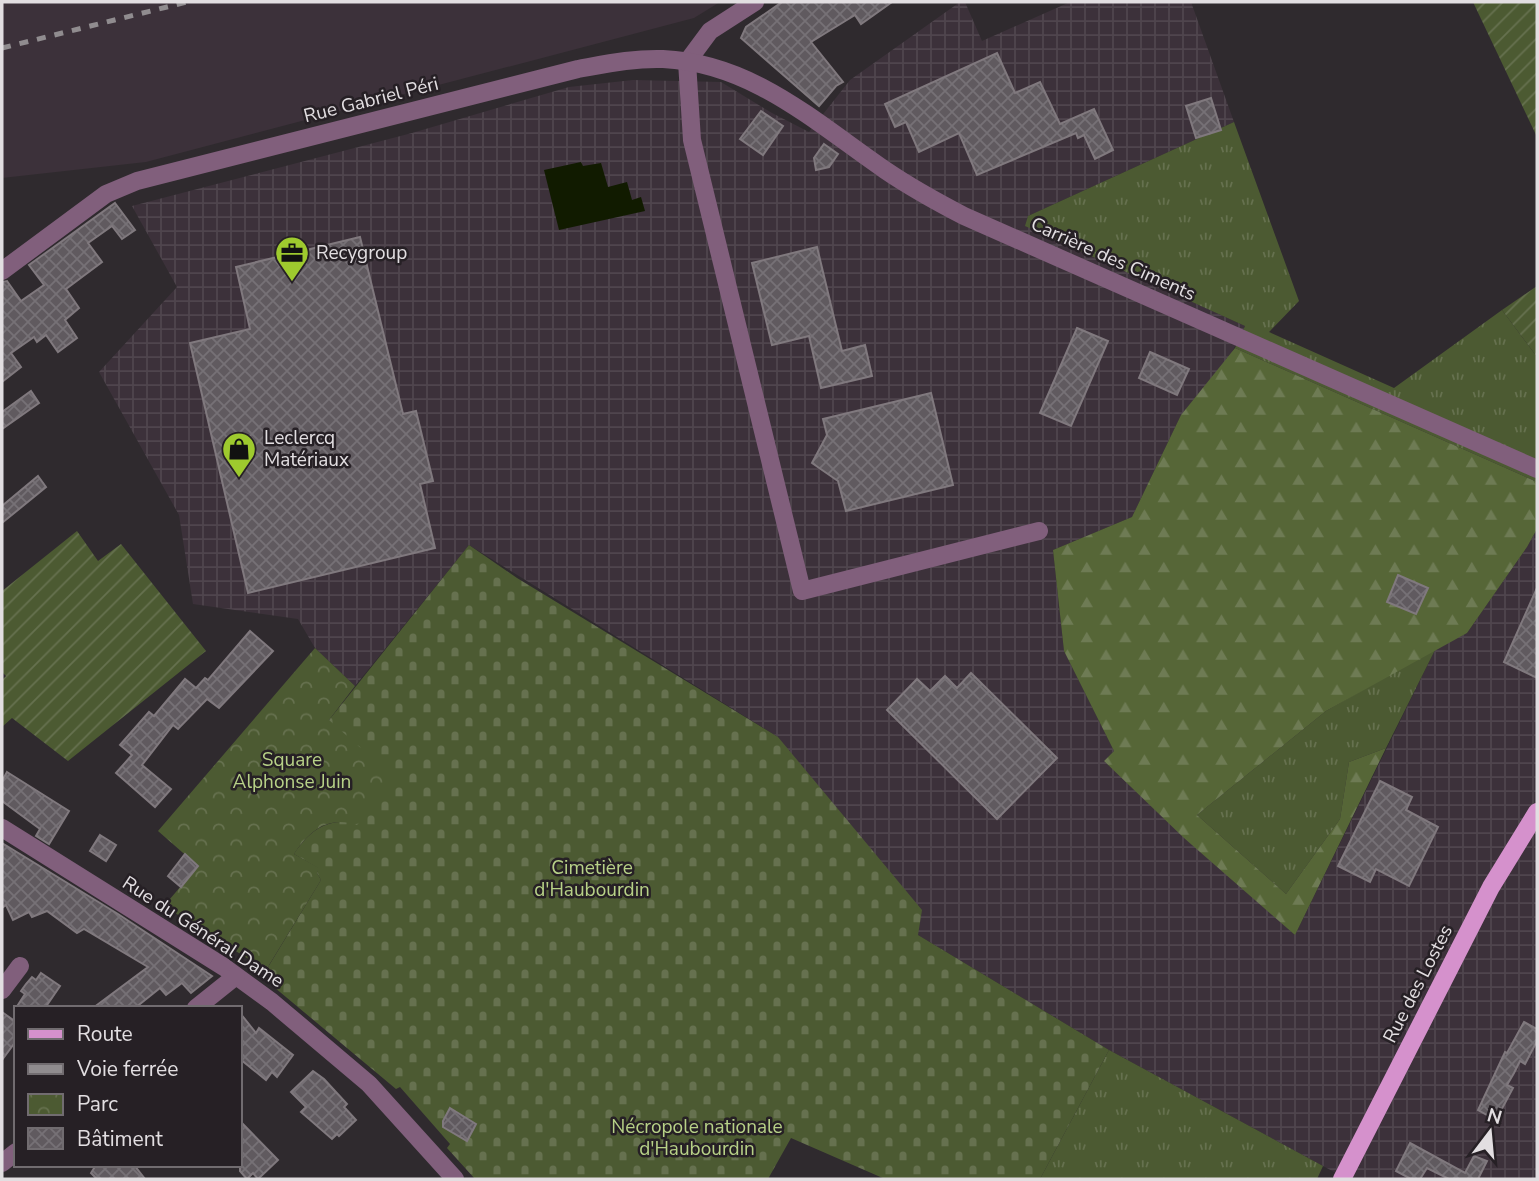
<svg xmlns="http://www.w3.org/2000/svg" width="1539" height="1181" font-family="'Nunito Sans',sans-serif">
  <defs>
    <pattern id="industrial-grid" width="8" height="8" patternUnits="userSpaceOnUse" patternTransform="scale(1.75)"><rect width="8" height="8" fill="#3c313a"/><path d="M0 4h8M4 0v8" fill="none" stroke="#4f454d"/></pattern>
    <pattern id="grass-tufts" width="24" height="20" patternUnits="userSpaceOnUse" patternTransform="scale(1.75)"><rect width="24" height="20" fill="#4c5a32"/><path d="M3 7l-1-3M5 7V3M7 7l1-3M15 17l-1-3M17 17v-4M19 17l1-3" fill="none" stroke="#66714f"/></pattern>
    <pattern id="forest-firs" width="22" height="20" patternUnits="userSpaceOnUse" patternTransform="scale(1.75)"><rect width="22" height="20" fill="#566637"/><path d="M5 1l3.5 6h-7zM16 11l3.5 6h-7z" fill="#6e7b54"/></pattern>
    <pattern id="cemetery-stones" width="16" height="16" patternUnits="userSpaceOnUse" patternTransform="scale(1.75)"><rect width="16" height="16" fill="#4c5a32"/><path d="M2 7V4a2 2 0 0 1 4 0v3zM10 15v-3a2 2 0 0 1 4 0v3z" fill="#66714f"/></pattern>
    <pattern id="park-crowns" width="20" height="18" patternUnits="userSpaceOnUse" patternTransform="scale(1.75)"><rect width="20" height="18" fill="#4c5a32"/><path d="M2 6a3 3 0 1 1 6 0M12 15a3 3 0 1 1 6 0" fill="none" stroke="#66714f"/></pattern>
    <pattern id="garden-furrows" width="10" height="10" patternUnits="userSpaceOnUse" patternTransform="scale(1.75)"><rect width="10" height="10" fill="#4c5a32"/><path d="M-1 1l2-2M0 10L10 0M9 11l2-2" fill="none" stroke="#66714f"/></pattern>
    <pattern id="building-cross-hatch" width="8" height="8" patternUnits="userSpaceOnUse" patternTransform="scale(1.75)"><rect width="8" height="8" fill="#605a5f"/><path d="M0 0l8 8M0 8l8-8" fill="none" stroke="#767176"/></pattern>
  </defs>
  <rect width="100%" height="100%" fill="#2f2a2e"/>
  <path fill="#3c313a" d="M2,2H720L694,18L146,162L2,178Z"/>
  <path fill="url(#industrial-grid)" d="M960,2H965L982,41L1070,2H1191L1234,122L1028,216L1026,226L1245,326L1230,356L1181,415L1132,517L1053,550L1064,651L1114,751L1104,761L1295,935L1436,648L1467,633L1527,547L1537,529V1179H1347L1109,1050L918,935L778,737L469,545L355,686L315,648L298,619L193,604L179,515L99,372L177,287L132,206L412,133L569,87L633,80L721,82L772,113L809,132L850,80Z"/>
  <g fill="url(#grass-tufts)">
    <path d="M1234,122L1299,301L1269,332L1394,388L1502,310L1537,357V482L1235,348L1245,326L1025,226L1028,216Z"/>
    <path d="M1436,648L1386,748L1349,762L1340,819L1286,894L1197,815L1326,711Z"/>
    <path d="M1109,1050L1323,1166L1317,1179H1040Z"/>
  </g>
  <path fill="url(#forest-firs)" d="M1235,348L1537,482V529L1527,547L1467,633L1326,711L1197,815L1286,894L1340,819L1349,762L1386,748L1295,935L1184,838L1104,761L1114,751L1064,651L1053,550L1132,517L1181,415Z"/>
  <path fill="url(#cemetery-stones)" d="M469,545L517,578L778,737L922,910L918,935L1109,1050L1040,1179H885L791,1138L768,1179H475L447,1148L450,1144L400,1087L396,1089L262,977L321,880L317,873L318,868L294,854C308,833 323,820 350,822L329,720Z"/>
  <path fill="url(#park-crowns)" d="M315,648L355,686L329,720L397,780L357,825C328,815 309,831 294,854L319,868L317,873L321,880L266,970L164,906L198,866L158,831Z"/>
  <g fill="url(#garden-furrows)">
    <path d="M1473,2H1537V137Z"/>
    <path d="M1537,286V357L1502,310Z"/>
    <path d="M77,531L98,561L121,544L206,651L68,761L12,718L2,727V680L6,676L2,672V591Z"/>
  </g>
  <path fill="#111b00" d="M581,162L583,166L601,163L608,187L627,182L632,200L641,197L645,211L559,230L544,170Z"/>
  <g fill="url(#building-cross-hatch)" stroke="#80797e" stroke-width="2">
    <path d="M782,2H892L861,24L855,15L811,42L843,82L836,86L819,106L741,38L746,27Z"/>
    <path d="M997,53L1015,93L1040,82L1060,124L1094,109L1113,150L1095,159L1084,135L1078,138L1076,133L977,175L959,133L919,152L906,122L895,127L885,104Z"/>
    <path d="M1211,98L1221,130L1196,138L1186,106Z"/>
    <path d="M761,111L783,126L763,155L740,139Z"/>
    <path d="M824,144L838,154L829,167L816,170L814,158Z"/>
    <path d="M115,203L135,230L122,239L112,226L88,243L102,262L66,289L79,308L65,320L77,338L58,352L46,335L37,342L34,337L11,353L21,367L2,382V282L7,281L21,301L44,285L29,265Z"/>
    <path d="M360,237L403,414L416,411L433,481L420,484L435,548L248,593L190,343L250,329L236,267Z"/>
    <path d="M817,247L842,351L865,345L872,376L821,388L809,336L772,345L752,263Z"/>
    <path d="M1077,328L1108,341L1071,426L1040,413Z"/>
    <path d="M1150,352L1189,369L1177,395L1139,378Z"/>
    <path d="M31,391L39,403L2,429V412Z"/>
    <path d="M931,393L953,485L846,511L838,481L812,463L827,435L823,419Z"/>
    <path d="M38,476L46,487L2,523V506Z"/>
    <path d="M1398,575L1428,588L1416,614L1387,602Z"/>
    <path d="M1537,588V678L1504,662Z"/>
    <path d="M250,631L273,651L219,708L207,699L178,729L173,725L142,765L171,789L155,807L116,773L132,755L120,745L149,712L154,716L185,679L196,688L205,678L208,680Z"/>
    <path d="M971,673L1057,758L997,819L887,710L917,679L930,691L945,676L957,688Z"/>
    <path d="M7,772L69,811L49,844L36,836L40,829L2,801V781Z"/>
    <path d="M1380,781L1412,797L1406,810L1438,827L1409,886L1376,869L1370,882L1338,866Z"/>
    <path d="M100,835L116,845L106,861L90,851Z"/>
    <path d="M2,843L118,914L212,976L191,993L182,983L166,995L160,988L135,1008H93L148,967L84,929L77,933L47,911L32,917L29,912L13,920L6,905L2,908Z"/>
    <path d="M185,854L198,866L181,887L168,876Z"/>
    <path d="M41,973L60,986L45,1008H16L25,994L21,991L26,984L32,977L36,980Z"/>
    <path d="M2,1012L16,1022V1041L2,1060Z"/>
    <path d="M240,1013L256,1033L259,1028L293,1055L277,1077L272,1072L266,1080L240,1059Z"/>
    <path d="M1524,1022L1537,1029V1041L1525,1064L1520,1061L1514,1073L1507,1085L1513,1088L1496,1120L1478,1110L1505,1052L1507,1053Z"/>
    <path d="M313,1071L324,1079L347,1104L344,1107L356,1120L339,1136L337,1134L332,1139L301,1112L306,1107L291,1092Z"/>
    <path d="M450,1108L476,1124L467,1141L443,1127V1121Z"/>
    <path d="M240,1121L278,1160L258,1179L253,1173L247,1179L240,1171Z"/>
    <path d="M1410,1143L1465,1173L1474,1156L1487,1161L1478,1179H1449L1427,1168L1420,1179H1411L1396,1171Z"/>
    <path d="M96,1165H134L145,1179H97L91,1173Z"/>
  </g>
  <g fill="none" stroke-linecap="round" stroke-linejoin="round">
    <g stroke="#815f7c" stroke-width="18">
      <path d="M687,62L692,140L802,591L1039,531"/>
      <path d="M687,62L710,31L755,2"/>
      <path d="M2,271L106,194L137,181L578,69C606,64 634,58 663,59C752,63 815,122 885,170C910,187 937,202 964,216L1537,469"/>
      <path d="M2,828L224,967L272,1002L369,1084L455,1179"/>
      <path d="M2,990L20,966"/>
      <path d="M196,1008L236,976"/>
      <path d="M2,1163L16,1152"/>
    </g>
    <path stroke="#d591cc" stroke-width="18" d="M1342,1179L1491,887L1537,812"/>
    <path stroke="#908c8f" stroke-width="5" stroke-dasharray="9 9" stroke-linecap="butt" d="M2,48L187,2"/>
  </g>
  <defs>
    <g id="office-pin" transform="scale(1.75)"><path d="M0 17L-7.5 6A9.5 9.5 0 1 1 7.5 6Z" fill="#9eca2e" stroke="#262025"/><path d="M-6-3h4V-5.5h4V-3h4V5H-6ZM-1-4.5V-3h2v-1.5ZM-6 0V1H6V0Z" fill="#111"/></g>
    <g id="shop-pin" transform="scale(1.75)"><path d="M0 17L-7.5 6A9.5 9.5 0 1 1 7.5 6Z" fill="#9eca2e" stroke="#262025"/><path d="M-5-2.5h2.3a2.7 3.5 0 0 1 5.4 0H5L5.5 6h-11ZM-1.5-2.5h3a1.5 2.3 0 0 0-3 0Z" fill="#111"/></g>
  </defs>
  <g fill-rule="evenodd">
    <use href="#office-pin" x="292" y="253"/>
    <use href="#shop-pin" x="239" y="449"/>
  </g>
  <g text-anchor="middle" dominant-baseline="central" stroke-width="5" stroke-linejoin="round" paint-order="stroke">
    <g font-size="19" fill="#e2dee1" stroke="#262025">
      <text transform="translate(371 100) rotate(-14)">Rue Gabriel Péri</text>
      <text transform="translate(1113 259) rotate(24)">Carrière des Ciments</text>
      <text transform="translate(203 932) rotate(33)">Rue du Général Dame</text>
      <text transform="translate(1418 984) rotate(-63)">Rue des Lostes</text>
    </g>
    <g font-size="19" fill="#e2dee1" stroke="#262025" text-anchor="start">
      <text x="316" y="253">Recygroup</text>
      <text x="264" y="438">Leclercq<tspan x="264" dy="22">Matériaux</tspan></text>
    </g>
    <g font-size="19" fill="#b7d187" stroke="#262025">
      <text x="292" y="760">Square<tspan x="292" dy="22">Alphonse Juin</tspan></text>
      <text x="592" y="868">Cimetière<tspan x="592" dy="22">d'Haubourdin</tspan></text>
      <text x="697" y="1127">Nécropole nationale<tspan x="697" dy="22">d'Haubourdin</tspan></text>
    </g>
  </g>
  <rect width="1539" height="1181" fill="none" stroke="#e2dee1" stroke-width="7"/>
  <rect x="14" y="1006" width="228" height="161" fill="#262025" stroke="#716c70" stroke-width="2"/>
  <rect x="28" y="1029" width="35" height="10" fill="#d591cc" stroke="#716c70" stroke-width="2"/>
  <text x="77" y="1041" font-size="21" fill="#e2dee1">Route</text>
  <rect x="28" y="1064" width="35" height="10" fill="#908c8f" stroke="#716c70" stroke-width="2"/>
  <text x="77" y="1076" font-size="21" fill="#e2dee1">Voie ferrée</text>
  <rect x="28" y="1094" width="35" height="21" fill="url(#park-crowns)" stroke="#716c70" stroke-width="2"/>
  <text x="77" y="1111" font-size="21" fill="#e2dee1">Parc</text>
  <rect x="28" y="1128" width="35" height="21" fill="url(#building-cross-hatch)" stroke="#716c70" stroke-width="2"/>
  <text x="77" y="1146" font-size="21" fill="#e2dee1">Bâtiment</text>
  <g transform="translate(1490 1132) rotate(16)" stroke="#262025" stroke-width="5" paint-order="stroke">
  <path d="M0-5L12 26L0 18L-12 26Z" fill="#e2dee1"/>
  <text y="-10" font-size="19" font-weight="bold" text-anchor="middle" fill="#e2dee1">N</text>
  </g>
</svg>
